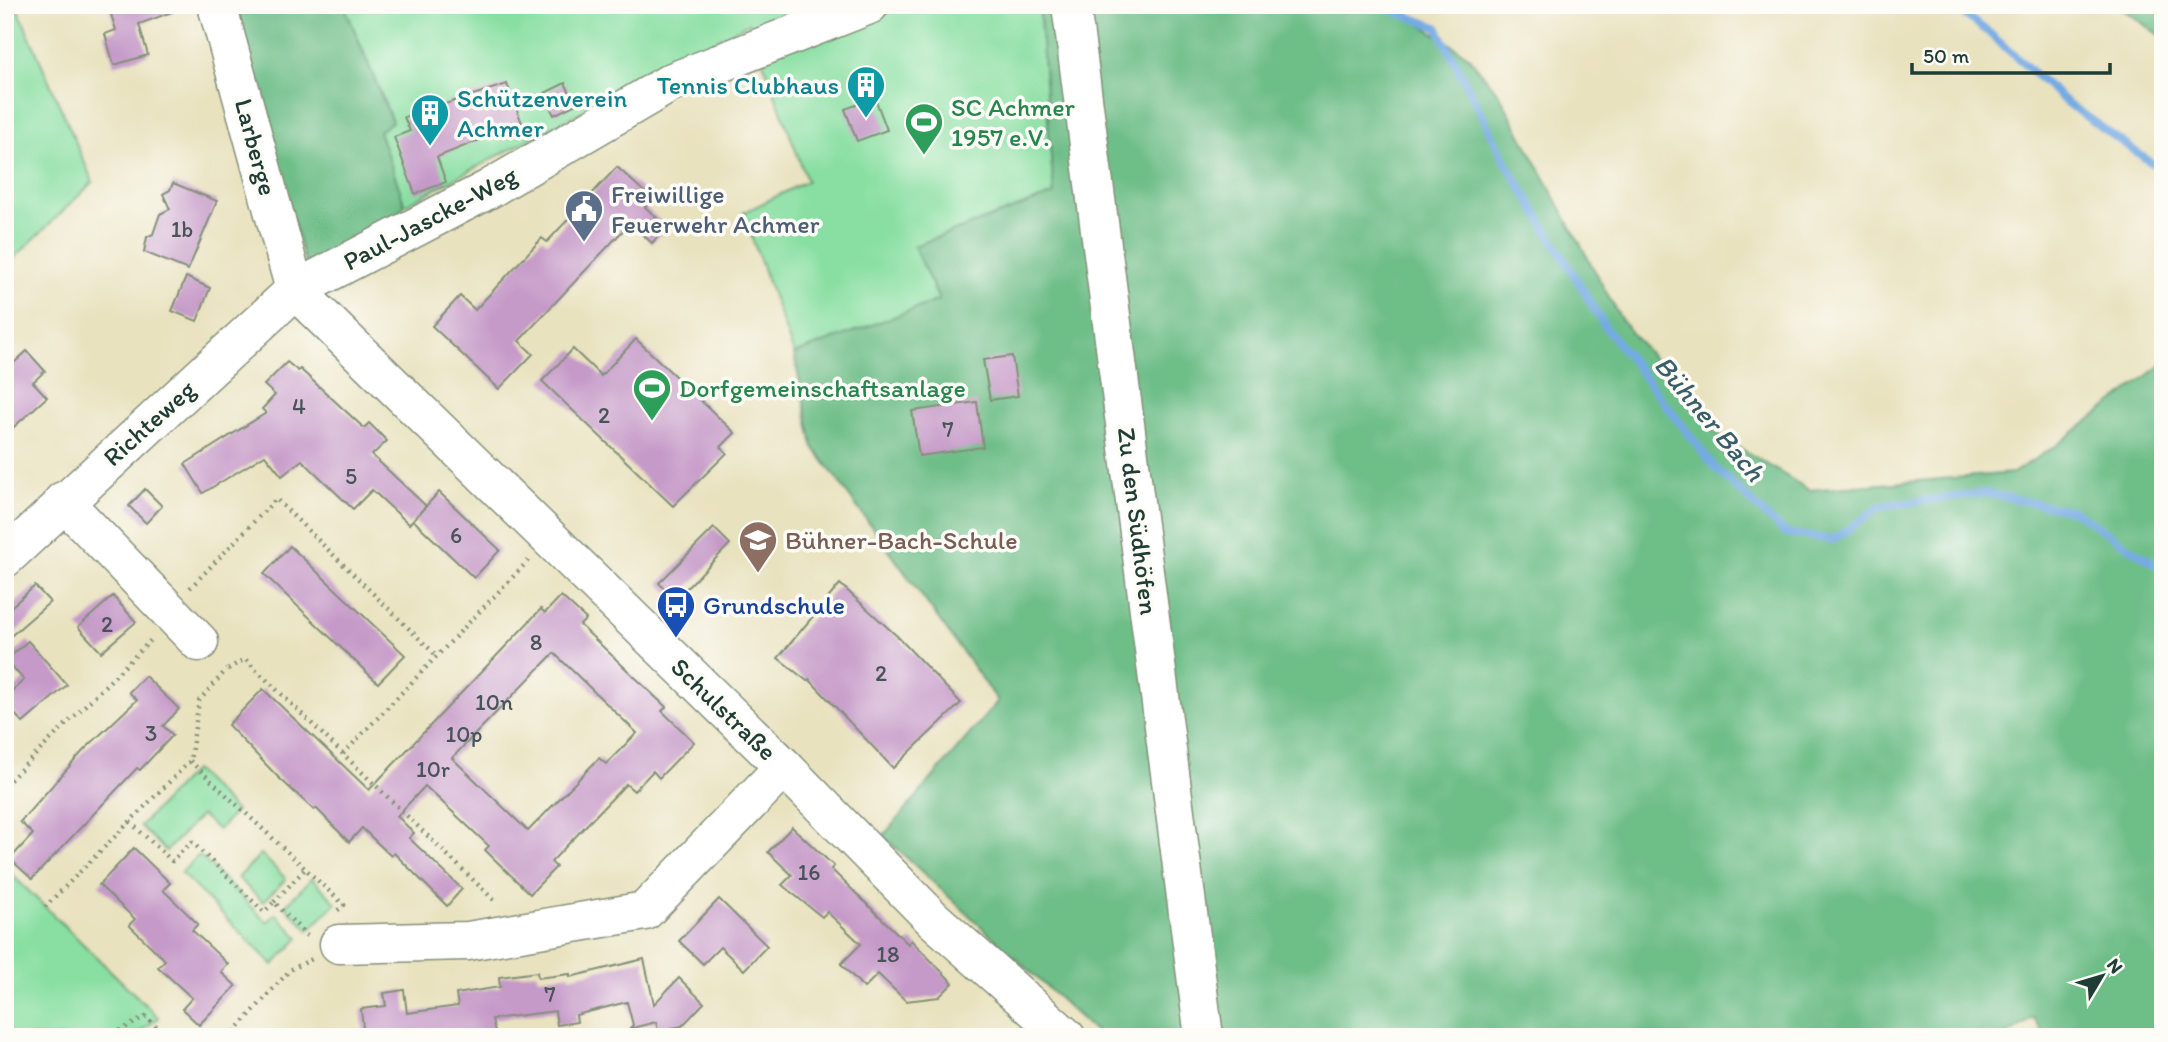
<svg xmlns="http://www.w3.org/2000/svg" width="2168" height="1042" font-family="Itim,sans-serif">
  <rect width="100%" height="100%" fill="#fdfcf7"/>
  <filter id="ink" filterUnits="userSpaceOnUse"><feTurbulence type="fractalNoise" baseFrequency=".0143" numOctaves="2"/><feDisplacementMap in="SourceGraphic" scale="14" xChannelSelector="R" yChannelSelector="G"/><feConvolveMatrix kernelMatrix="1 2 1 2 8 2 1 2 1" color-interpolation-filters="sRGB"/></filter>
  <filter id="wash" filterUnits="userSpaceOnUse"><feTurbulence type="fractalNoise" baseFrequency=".00686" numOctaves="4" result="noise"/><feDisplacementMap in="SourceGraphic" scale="28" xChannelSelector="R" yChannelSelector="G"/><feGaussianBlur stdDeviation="1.57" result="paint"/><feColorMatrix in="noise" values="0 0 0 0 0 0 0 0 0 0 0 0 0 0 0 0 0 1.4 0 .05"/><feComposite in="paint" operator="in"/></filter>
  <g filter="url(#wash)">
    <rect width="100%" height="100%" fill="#e9e2bf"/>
    <g fill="#89dfa2" stroke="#548e6b" stroke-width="2">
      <path d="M5,5H16L93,182L5,267Z"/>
      <path d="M344,5H1039L1054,194L914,246L939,300L794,354L743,213L807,181L749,23L405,205L379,131L392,121Z"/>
      <path d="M194,770L236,811L218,830L201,815L166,851L140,826Z"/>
      <path d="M261,854L286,879L263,902L238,878Z"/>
      <path d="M199,855L267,922L276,914L299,938L273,965L181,873Z"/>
      <path d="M5,868L159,1018L132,1037H9L5,1031Z"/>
      <path d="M312,878L336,903L309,930L285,906Z"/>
    </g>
    <g fill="#6ebe88" stroke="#467e5e" stroke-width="2">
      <path d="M230,5H344L392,122L379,131L405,205L388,225L308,273Z"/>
      <path d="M1039,5H1392L1467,55L1499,94L1622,321L1714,432L1809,490L2013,473L2057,445L2163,364V1037H2047L2033,1018L2004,1037H1101L883,836L998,701L813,446L794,354L939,300L914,246L1054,194Z"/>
      <path d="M2117,5H2163V38Z"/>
    </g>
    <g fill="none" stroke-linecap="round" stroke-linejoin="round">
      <g stroke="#75aae3" stroke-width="8">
        <path d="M1377,5L1437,27L1507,164L1604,325L1715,468L1785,533L1833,540L1881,506L1985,493L2074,511L2163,569"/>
        <path d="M1951,5L1987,31L2067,103L2163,171"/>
      </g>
    </g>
    <g id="blocks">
      <g fill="#c599c8" fill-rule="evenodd">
        <path d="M108,5H182L183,8L139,24L148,55L114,65L105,34L116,30Z"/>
        <path d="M565,83L576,104L554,115L543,94Z"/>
        <path d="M507,84L522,123L437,157L446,182L415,194L394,137L410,131L404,117Z"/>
        <path d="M875,98L887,130L857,141L845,109Z"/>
        <path d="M617,167L652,199L645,207L667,227L652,243L630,223L519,341L533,354L499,389L432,326L460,296L475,310L542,238L547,242Z"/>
        <path d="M173,183L217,201L188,270L144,252L147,237L153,234L160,214L170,209L163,194L170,190Z"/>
        <path d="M186,277L210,288L197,321L172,311Z"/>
        <path d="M636,339L735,433L721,447L727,453L673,506L542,381L573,349L601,376Z"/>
        <path d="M27,351L45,371L33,382L47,397L5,435V371Z"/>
        <path d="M1012,356L1018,396L990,400L983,360Z"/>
        <path d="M287,362L298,371L300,369L364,428L369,423L387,441L372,455L426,506L409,524L372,490L353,509L302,460L282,476L265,455L203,493L185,464L266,413L262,409L275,395L264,385Z"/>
        <path d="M977,402L983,447L919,456L912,411Z"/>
        <path d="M145,489L162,506L146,523L129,506Z"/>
        <path d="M439,492L500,550L474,578L413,520Z"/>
        <path d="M714,528L730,544L675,600L659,583Z"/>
        <path d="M290,546L405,655L378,683L264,574Z"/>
        <path d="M840,584L898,637L961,703L893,768L809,679L807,681L778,658Z"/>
        <path d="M35,586L50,602L5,641V612Z"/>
        <path d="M113,596L136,622L101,652L78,627Z"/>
        <path d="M561,596L586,619L580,625L666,707L662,711L694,742L659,778L653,771L634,791L626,784L551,862L556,867L530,894L485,850L489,846L425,786L397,816L414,833L409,838L462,889L447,906L394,853L391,856L362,828L349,842L316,808L314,810L278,777L228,725L263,689L369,790L541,609L545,613ZM554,653L637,733L606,764L599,758L528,831L452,758Z"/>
        <path d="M28,641L67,685L23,723L5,703V697L24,680L6,660Z"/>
        <path d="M145,676L179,709L163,726L173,735L140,770L137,768L32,879L10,859L33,834L20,822L84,750L137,700L129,692Z"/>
        <path d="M792,827L834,866L831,869L873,910L908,944L911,940L953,983L939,997L906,1001L878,974L864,988L841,964L861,944L827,912L822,917L782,885L792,875L768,852Z"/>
        <path d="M134,848L170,883L163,890L198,924L192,930L228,964L221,972L236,986L199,1025L182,1009L192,998L158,967L165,960L129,925L135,919L99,885Z"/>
        <path d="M719,899L767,946L744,970L720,947L703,964L679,941Z"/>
        <path d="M644,959L654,1004L679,978L704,1003L682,1026L658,1031L656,1022L629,1029L633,1025L627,1002L576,1015L577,1022L557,1025L555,1011L492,1019L496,1037H364L361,1009L386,1006L384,993L404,990L407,1013L458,1006L456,994L500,987L499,977L537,972L538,978L570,974V977Z"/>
      </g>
    </g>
  </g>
  <g filter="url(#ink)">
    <use href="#blocks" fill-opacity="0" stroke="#84907a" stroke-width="2"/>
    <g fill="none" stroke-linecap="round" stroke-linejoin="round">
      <g stroke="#84907a" stroke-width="41">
        <g id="minor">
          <path d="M217,5L295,290"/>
          <path d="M1071,5L1204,1037"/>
          <path d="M295,290L784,767L933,919L1066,1037"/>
          <path d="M63,501L199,642"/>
          <path d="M5,558L295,290L489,189L672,82L869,5"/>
          <path d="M339,944L468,941L645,911L784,767"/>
        </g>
      </g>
      <g stroke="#84907a" stroke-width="4.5" stroke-dasharray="2 5" stroke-linecap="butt">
        <path d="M190,588L276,499L437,656"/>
        <path d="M228,669L245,659L497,903"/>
        <path d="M343,754L529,560"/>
        <path d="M190,761L344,905L337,911"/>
        <path d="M5,785L152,639"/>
        <path d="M130,822L172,861L192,842L264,912L274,902L308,937"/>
        <path d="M274,902L305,869"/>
        <path d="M45,907L190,761L199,701L227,669"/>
        <path d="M107,1037L146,1017L168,1037"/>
        <path d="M230,1037L290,970L312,959"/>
      </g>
      <use href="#minor" stroke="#fff" stroke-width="38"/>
    </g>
  </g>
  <defs>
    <g id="building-pin" transform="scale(2.0125)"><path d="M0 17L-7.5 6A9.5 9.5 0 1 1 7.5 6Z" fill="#0f9aa8" stroke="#fdfcf7"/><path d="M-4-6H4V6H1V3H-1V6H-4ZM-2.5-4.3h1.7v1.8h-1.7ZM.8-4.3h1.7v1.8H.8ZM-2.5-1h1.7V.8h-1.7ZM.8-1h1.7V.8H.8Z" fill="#fff"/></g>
    <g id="stadium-pin" transform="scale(2.0125)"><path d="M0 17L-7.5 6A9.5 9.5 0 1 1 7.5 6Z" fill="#2e9e5b" stroke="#fdfcf7"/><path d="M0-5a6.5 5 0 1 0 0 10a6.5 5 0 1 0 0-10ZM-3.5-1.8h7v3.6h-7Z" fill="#fff"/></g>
    <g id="civic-pin" transform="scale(2.0125)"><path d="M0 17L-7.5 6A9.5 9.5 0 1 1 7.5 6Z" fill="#5c6f8a" stroke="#fdfcf7"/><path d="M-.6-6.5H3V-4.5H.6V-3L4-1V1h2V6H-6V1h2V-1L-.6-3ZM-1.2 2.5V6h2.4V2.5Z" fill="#fff"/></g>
    <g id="school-pin" transform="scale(2.0125)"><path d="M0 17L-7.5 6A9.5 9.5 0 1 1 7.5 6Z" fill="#8d6e63" stroke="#fdfcf7"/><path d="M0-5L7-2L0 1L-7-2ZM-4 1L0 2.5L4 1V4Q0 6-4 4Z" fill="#fff"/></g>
    <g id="bus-pin" transform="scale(2.0125)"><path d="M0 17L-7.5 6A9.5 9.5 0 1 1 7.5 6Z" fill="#1a4fb4" stroke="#fdfcf7"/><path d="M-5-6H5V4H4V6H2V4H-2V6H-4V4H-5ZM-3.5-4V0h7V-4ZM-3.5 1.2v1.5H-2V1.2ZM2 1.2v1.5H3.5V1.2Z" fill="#fff"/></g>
  </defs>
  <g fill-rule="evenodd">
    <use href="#building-pin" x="866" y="85"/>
    <use href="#building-pin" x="430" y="113"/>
    <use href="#stadium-pin" x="924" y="122"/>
    <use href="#civic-pin" x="584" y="209"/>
    <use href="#stadium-pin" x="652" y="388"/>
    <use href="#school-pin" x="758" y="540"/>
    <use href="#bus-pin" x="676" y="605"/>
  </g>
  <g text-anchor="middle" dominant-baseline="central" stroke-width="7" stroke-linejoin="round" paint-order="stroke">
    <g font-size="23" fill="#485459">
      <text x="182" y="229">1b</text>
      <text x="299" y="406">4</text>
      <text x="604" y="415">2</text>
      <text x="948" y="429">7</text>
      <text x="351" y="476">5</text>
      <text x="456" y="535">6</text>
      <text x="107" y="624">2</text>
      <text x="536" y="642">8</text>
      <text x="881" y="673">2</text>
      <text x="494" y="702">10n</text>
      <text x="151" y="733">3</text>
      <text x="464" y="734">10p</text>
      <text x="433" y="769">10r</text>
      <text x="809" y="872">16</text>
      <text x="888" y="954">18</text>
      <text x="550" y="994">7</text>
    </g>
    <g font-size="26" fill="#0d838f" stroke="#fdfcf7" text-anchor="end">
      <text x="839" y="85">Tennis Clubhaus</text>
      <text x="457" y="98" text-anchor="start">Schützenverein<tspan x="457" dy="30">Achmer</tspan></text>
    </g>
    <g font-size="26" fill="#27864d" stroke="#fdfcf7" text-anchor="start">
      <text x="951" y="107">SC Achmer<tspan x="951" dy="30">1957 e.V.</tspan></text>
      <text x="679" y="388">Dorfgemeinschaftsanlage</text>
    </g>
    <g font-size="26" fill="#1f3d34" stroke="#fdfcf7">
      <text transform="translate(256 147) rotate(75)">Larberge</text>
      <text transform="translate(430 218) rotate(-28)">Paul-Jascke-Weg</text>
      <text transform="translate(149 423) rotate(-42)">Richteweg</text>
      <text transform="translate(1138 521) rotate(83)">Zu den Südhöfen</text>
      <text transform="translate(724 709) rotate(44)">Schulstraße</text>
    </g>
    <g font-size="26" fill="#4e5e75" stroke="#fdfcf7" text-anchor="start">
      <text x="611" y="194">Freiwillige<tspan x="611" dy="30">Feuerwehr Achmer</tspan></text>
    </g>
    <g font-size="26" fill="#785e54" stroke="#fdfcf7" text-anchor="start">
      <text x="785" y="540">Bühner-Bach-Schule</text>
    </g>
    <g font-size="26" fill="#164399" stroke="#fdfcf7" text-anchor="start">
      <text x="703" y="605">Grundschule</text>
    </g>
    <g font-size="28" font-style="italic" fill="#395e69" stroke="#fdfcf7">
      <text transform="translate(1710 418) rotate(50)">Bühner Bach</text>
    </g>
  </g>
  <rect width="2168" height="1042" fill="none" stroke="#fdfcf7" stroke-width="28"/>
  <g transform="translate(2102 976) rotate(52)" stroke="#fdfcf7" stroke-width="5" paint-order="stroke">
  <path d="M0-5L12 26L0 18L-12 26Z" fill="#1f3d34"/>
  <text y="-10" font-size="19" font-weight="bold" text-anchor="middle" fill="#1f3d34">N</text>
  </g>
  <path d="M1912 63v10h198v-10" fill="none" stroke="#1f3d34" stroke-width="3.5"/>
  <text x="1923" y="63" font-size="21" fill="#1f3d34" stroke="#fdfcf7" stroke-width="5" paint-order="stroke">50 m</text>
</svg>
